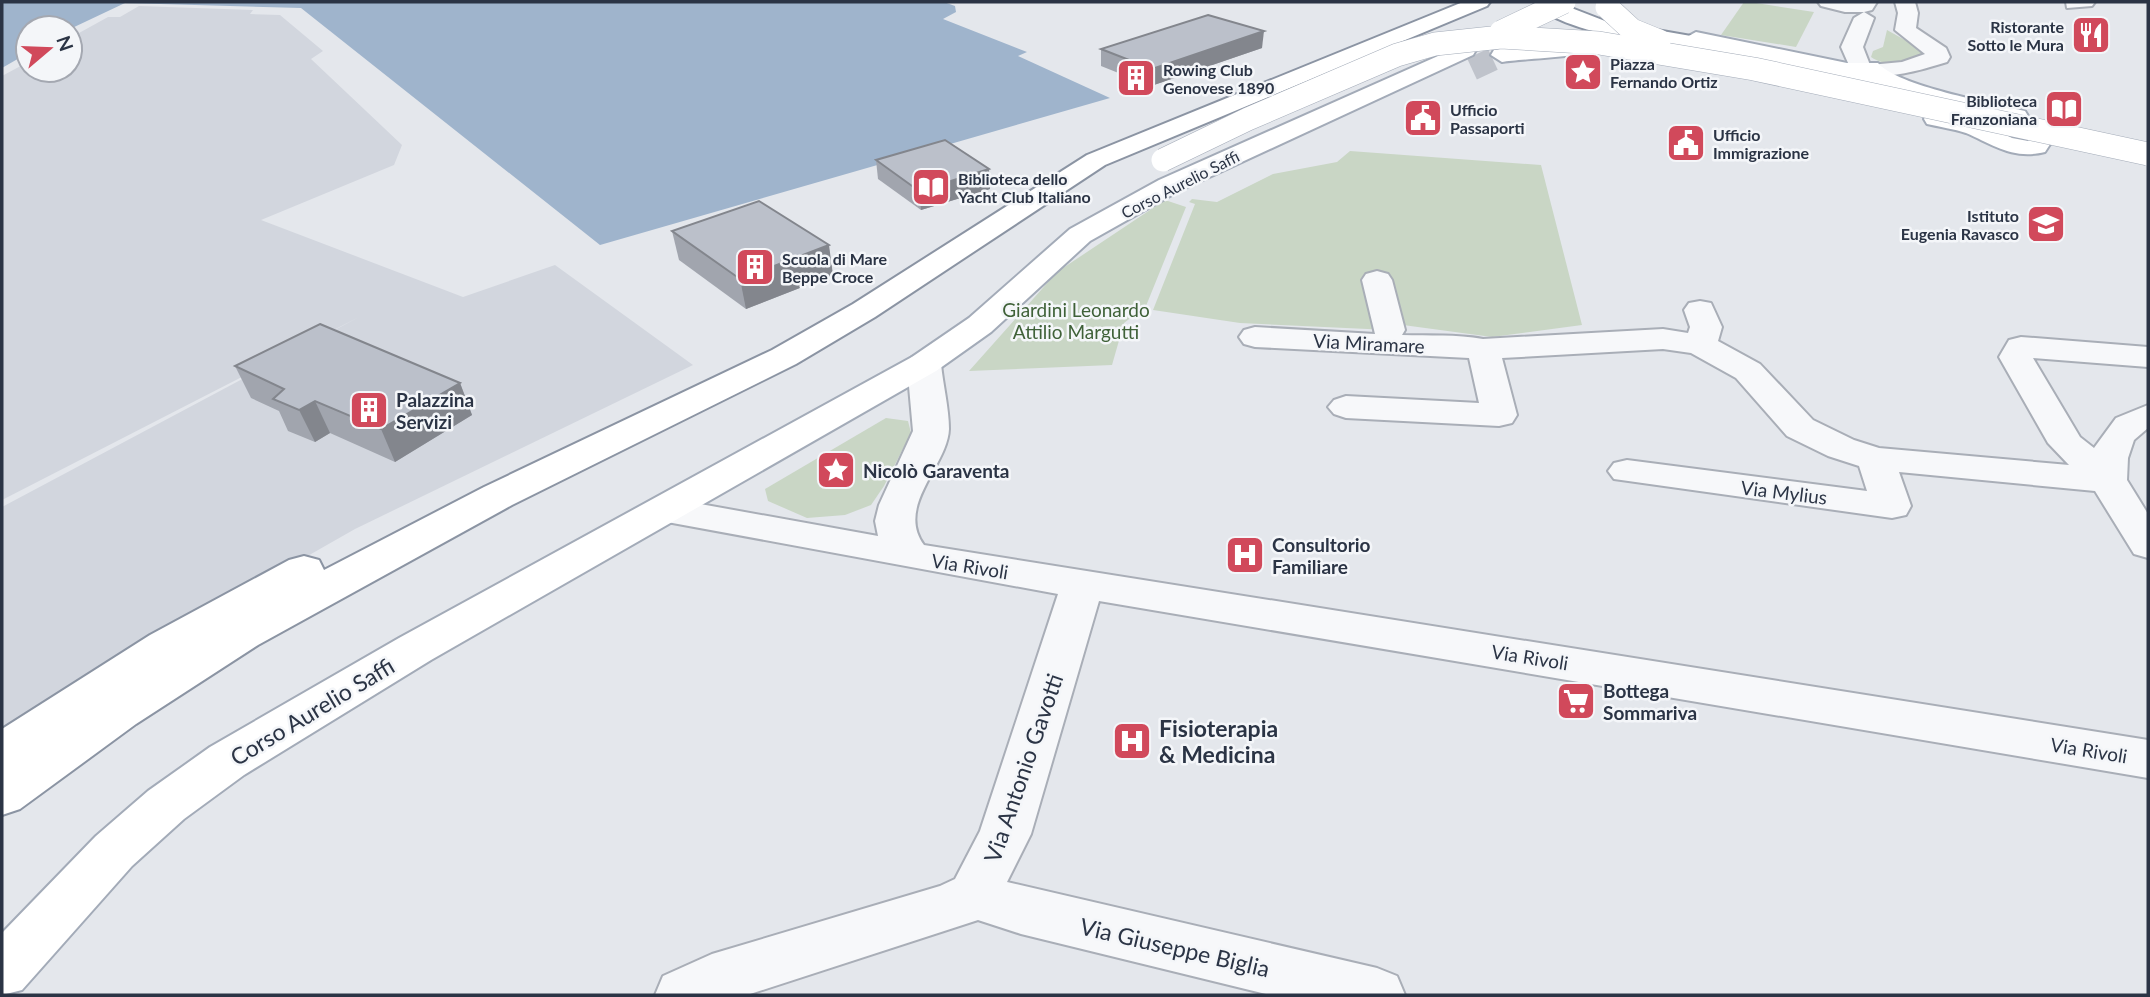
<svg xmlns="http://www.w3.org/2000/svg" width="2150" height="997" font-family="Lato,sans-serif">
  <rect width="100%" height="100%" fill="#e4e7ec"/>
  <path fill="#d2d6de" d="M139,6L253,10L250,14L280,15L323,51L311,59L402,145L394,165L261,220L463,297L555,265L693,365L355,529L106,671L2,741V507L359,317L2,500V76L28,62V70H70V38L108,17H120Z"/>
  <g fill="#c9d6c5">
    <path d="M1744,2H1750L1814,12L1796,47L1721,35Z"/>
    <path d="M1887,30L1921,49L1925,56C1906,62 1889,69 1871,57L1873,51L1883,47Z"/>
    <path d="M1350,151L1541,165L1582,325L1492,337L1403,325L1389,330L1240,323L1153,310L1195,204L1189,202L1192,199L1217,202L1273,174L1337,162Z"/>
    <path d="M1165,200L1186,207L1146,306L1124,323L1112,365L969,371L1057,272Z"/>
    <path d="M886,418L908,421L911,433L884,486L871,505L845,515L807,518L768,501L765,489Z"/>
  </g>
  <path fill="#9fb4cc" d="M2,2H944L955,6L956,12L943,19L1027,52L1018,56L1110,98L600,245L301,8L125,3L70,29L28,28V53L2,68Z"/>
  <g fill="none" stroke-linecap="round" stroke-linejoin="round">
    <path stroke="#bfc3cb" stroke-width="23" stroke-dasharray="23 11" stroke-linecap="butt" d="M1472,69L1502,55"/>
    <g stroke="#a9aeb7" stroke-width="4">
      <g id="minor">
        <path d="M1818,2H1877L1872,10L1864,12L1874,18L1863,47L1870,65L1902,62L1925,54L1895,30L1898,13L1895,2H1915L1918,13L1916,28L1946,48L1950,57L1947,62C1911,73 1887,80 1852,72L1841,47L1854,18L1864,12H1845L1821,6Z"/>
        <path d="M2066,2H2095L2092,6L2067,8Z"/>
        <path d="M1377,271L1388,274L1392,280L1405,330L1402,335C1429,336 1456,334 1483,339L1663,329L1688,333L1690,327L1684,310L1689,303L1700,301L1711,303L1722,327L1718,341L1760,364L1813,420L1854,440L1879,448L2069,465L2048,443L1999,357L2009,340L2021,337L2148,347V367L2033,358L2080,437L2094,448L2116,418L2148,405V428L2134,440L2128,458L2127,480L2148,514V558L2134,554L2095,491L1899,472L1911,506L1906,515L1892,518L1614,479L1608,471L1614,463L1627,460L1867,491L1859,466L1828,456L1787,436L1736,378L1691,353L1663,349L1502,358L1517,415L1512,423L1499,426L1346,418L1334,414L1328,407L1334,400L1346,396L1479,403L1469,358L1255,347L1244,344L1239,337L1244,330L1255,327L1375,334L1362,280L1366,274Z"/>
        <path d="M924,354L936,357L941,364C943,385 949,408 949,429C948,465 895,506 924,545L2148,740V778L1099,601L1031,834L1007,882L1377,968L1397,976L1405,995H1270L1021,934L978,920L747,995H655L663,976L712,954L940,886L955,879L980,831L1058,594L667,522L653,519L648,510L653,501L667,498L878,536L875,521L879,505L913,431L907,364L912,357Z"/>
      </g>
    </g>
    <g stroke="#a3abb8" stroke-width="4">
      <g id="major">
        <path d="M1696,32L1847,63H1878C1897,86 1992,103 2025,111L2028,116L2025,121L2016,123L1914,97L1857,77L1689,42L1685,38Z"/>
        <path d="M1465,44L1473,45L1476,50L1473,55L1177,192L1090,241L991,332L936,371L431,660L244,775L184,819L132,866L22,990L2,995V933L96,836L148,791L210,747L399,638L912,357L969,318L1070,229L1159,180Z"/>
        <path d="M1531,44H1580L1591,50C1585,57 1518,59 1502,62L1491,55L1494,50Z"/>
        <path d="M1936,112L1983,123L2012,138L2028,141L2035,130H2053L2056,135L2045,152C2013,160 1994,145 1966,133C1954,129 1940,127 1927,124L1924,119L1927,114Z"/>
      </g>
    </g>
    <g stroke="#8b94a3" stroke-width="4">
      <g id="highway">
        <path d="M1463,2H1490L1487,6L1105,165L875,317L796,364L512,505L258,645L136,724L20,809L2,815V729L150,635L289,560L304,556L319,560L324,570L484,487L772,350L853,304L1087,155Z"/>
        <path d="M1534,2H1556L1605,21L1731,43L1901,86L1905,91L1901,96L1893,98C1846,86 1800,71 1753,61C1707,50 1560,38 1534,2Z"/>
      </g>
    </g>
    <use href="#minor" fill="#f7f8fa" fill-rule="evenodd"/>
    <use href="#major" fill="#fff" fill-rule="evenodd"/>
    <use href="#highway" fill="#fff" fill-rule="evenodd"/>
    <g stroke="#a3abb8" stroke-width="24" stroke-linecap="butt">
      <g id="major-bridge">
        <path d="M1607,7L1632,30L1659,41"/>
        <path d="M1501,32L1564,2"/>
        <path d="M1163,160L1248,119L1397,55L1435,44L1501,37L1599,43L1754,69L2148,154"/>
      </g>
    </g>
    <use href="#major-bridge" stroke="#fff" stroke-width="23"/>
  </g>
  <g fill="#a1a5ae">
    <path d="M1262,48L1151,86L1101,66V49Z"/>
    <path d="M876,160L990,189L921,210L878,179Z"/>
    <path d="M672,231L833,275L746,309L679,260Z"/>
    <path d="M235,366L460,383L472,415L395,462L330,433L315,442L288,431L279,411L251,398Z"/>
  </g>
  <g fill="#83868d">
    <path d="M1264,31L1262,48L1151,86L1152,69Z"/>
    <path d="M989,169L990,189L921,210L919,191Z"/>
    <path d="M829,245L833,275L746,309L740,279Z"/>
    <path d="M460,383L472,415L395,462L381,429Z"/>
    <path d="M315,401L330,433L315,442L299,410Z"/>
  </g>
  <g fill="#bbc0ca" stroke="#83868d" stroke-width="2">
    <path d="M1208,15L1264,31L1152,69L1101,49Z"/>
    <path d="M945,140L989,169L919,191L876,160Z"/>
    <path d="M759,201L829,245L740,279L672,231Z"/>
    <path d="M320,324L460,383L381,429L315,401L299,410L273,399L284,389L235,366Z"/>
  </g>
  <defs>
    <g id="restaurant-square" transform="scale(2.0125)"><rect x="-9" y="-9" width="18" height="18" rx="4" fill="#d1495b" stroke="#f4f6f9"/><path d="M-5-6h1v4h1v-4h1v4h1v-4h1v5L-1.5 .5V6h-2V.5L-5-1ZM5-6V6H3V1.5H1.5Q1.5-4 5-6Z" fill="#fff"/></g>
    <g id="sight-square" transform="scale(2.0125)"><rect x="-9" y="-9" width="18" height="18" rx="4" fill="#d1495b" stroke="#f4f6f9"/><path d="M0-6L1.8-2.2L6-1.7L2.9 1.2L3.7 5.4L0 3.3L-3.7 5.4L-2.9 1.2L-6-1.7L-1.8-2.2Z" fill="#fff"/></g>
    <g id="building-square" transform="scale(2.0125)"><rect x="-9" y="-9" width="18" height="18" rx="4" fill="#d1495b" stroke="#f4f6f9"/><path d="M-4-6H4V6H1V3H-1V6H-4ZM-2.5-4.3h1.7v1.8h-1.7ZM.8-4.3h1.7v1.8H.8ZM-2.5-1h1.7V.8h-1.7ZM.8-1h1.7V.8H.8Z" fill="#fff"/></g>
    <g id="library-square" transform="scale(2.0125)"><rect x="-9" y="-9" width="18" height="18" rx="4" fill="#d1495b" stroke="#f4f6f9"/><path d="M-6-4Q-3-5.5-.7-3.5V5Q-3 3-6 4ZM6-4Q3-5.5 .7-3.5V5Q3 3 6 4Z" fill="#fff"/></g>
    <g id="civic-square" transform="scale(2.0125)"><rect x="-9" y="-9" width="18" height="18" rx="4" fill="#d1495b" stroke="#f4f6f9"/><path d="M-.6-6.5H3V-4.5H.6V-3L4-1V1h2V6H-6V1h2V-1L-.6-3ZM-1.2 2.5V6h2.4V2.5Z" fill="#fff"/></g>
    <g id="school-square" transform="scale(2.0125)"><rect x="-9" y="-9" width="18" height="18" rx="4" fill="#d1495b" stroke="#f4f6f9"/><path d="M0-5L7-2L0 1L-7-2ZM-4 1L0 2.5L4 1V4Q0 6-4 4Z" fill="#fff"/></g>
    <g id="hospital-square" transform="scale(2.0125)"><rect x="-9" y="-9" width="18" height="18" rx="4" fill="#d1495b" stroke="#f4f6f9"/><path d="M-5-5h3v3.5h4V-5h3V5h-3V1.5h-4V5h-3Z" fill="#fff"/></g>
    <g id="supermarket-square" transform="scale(2.0125)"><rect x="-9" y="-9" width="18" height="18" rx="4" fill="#d1495b" stroke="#f4f6f9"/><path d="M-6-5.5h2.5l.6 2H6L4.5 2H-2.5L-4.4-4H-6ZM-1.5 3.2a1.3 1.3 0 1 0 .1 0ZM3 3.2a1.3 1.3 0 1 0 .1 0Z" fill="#fff"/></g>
  </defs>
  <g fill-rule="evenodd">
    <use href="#restaurant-square" x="2091" y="35"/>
    <use href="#sight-square" x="1583" y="72"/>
    <use href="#building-square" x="1136" y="78"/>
    <use href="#library-square" x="2064" y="109"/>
    <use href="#civic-square" x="1423" y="118"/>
    <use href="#civic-square" x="1686" y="143"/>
    <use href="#library-square" x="931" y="187"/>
    <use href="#school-square" x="2046" y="224"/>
    <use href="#building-square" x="755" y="267"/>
    <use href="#building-square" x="369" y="410"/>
    <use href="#sight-square" x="836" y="470"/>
    <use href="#hospital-square" x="1245" y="555"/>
    <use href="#supermarket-square" x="1576" y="701"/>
    <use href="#hospital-square" x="1132" y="741"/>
  </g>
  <g text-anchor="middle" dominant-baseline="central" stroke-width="5" stroke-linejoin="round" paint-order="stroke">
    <g font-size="16" font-weight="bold" fill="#2b3445" stroke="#f4f6f9" text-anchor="start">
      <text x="2064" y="26" text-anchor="end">Ristorante<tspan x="2064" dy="18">Sotto le Mura</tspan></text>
      <text x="1610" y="63">Piazza<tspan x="1610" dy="18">Fernando Ortiz</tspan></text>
      <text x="1163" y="69">Rowing Club<tspan x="1163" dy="18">Genovese 1890</tspan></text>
      <text x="2037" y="100" text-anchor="end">Biblioteca<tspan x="2037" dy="18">Franzoniana</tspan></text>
      <text x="1450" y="109">Ufficio<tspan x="1450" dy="18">Passaporti</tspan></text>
      <text x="1713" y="134">Ufficio<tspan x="1713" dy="18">Immigrazione</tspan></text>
      <text x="958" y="178">Biblioteca dello<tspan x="958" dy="18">Yacht Club Italiano</tspan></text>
      <text x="2019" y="215" text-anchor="end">Istituto<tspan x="2019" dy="18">Eugenia Ravasco</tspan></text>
      <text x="782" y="258">Scuola di Mare<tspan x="782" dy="18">Beppe Croce</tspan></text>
    </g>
    <g font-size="16" fill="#2b3445" stroke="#f4f6f9">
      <text transform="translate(1180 184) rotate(-27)">Corso Aurelio Saffi</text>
    </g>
    <g font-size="19" fill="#3f6138" stroke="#f4f6f9">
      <text x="1076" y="309">Giardini Leonardo<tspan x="1076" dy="22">Attilio Margutti</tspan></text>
    </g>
    <g font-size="19" fill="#2b3445" stroke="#f4f6f9">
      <text transform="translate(1369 343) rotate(3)">Via Miramare</text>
      <text transform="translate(1784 492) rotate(7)">Via Mylius</text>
      <text transform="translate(970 566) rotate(9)">Via Rivoli</text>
      <text transform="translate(1530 657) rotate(9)">Via Rivoli</text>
      <text transform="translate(2089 750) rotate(9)">Via Rivoli</text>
    </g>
    <g font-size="19" font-weight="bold" fill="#2b3445" stroke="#f4f6f9" text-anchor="start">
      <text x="396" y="399">Palazzina<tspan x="396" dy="22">Servizi</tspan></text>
      <text x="863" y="470">Nicolò Garaventa</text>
      <text x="1272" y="544">Consultorio<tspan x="1272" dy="22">Familiare</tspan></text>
      <text x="1603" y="690">Bottega<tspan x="1603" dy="22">Sommariva</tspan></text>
    </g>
    <g font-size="23" fill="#2b3445" stroke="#f4f6f9">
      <text transform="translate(312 711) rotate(-31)">Corso Aurelio Saffi</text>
      <text transform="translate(1023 768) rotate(-71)">Via Antonio Gavotti</text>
      <text transform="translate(1175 947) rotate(13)">Via Giuseppe Biglia</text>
    </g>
    <g font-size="23" font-weight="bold" fill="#2b3445" stroke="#f4f6f9" text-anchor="start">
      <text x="1159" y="728">Fisioterapia<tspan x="1159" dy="26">&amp; Medicina</tspan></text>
    </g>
  </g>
  <rect width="2150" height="997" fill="none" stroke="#2b3445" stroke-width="7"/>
  <g transform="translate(49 49) rotate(71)"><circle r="33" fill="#f4f6f9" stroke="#a4a8b1" stroke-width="2"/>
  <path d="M0-5L12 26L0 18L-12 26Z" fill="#d1495b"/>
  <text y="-10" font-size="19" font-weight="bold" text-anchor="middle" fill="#2b3445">N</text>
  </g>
</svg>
